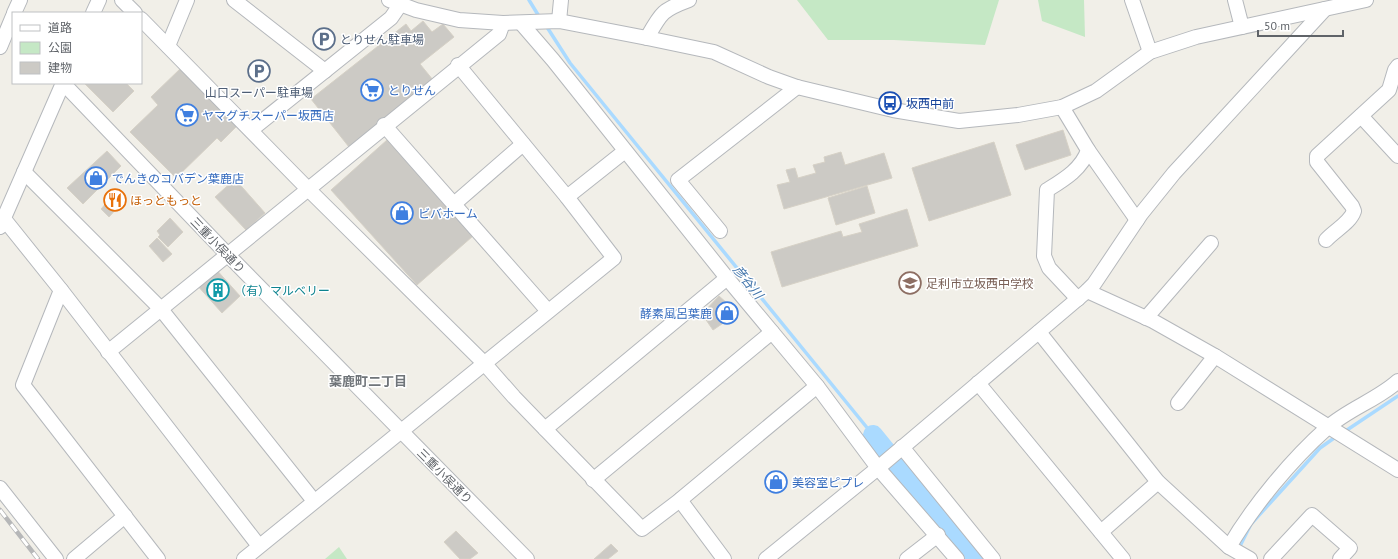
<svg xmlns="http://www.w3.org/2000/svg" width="1398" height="559" font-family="'PT Sans','Noto Sans JP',sans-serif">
  <rect width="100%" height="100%" fill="#f1efe8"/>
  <g fill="#c5e8c5">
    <path d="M797,0H999L985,45L894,40H828Z"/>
    <path d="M1038,0H1084L1085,37L1042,21Z"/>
    <path d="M339,547L347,559H325Z"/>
  </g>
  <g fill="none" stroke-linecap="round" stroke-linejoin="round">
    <g stroke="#aadaff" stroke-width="3.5">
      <path d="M529,0L540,18"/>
      <path d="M545,24L570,63L873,435"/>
      <path d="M1344,432L1398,396"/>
      <path d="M1238,550L1251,524L1320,448L1337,436"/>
    </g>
    <path stroke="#aadaff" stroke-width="20" d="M873,435L974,559"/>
  </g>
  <g fill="#cccac5" stroke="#d6d1c6">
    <path d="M423,21L432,32L443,24L454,37L420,64L433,80L349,147L311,99L406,24L411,31Z"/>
    <path d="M181,68L237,126L221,142L217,138L176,178L130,132L158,105L151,97Z"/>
    <path d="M84,83H126L134,91L113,112Z"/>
    <path d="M1063,130L1071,155L1025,170L1016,145Z"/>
    <path d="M387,140L473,236L417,285L331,190Z"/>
    <path d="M994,142L1011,195L929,221L912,168Z"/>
    <path d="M107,151L121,166L83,204L67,188Z"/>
    <path d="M841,152L845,165L884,153L892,178L784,209L777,185L790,182L786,170L795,168L798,178L816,173L813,165L825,162L824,157Z"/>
    <path d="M235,179L265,213L246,230L215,197Z"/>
    <path d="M867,186L875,213L836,225L828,198Z"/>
    <path d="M117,191L125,199L109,217L101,209Z"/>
    <path d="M907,209L918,246L782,287L771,252L841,231L843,237L862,232L859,224Z"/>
    <path d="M170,218L183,232L168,247L158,237L160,235L157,231Z"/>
    <path d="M157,238L172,254L163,262L149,246Z"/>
    <path d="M214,267L240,296L222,313L196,284Z"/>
    <path d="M719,296L738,313L713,330L702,314Z"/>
    <path d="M456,531L478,553L470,559H460L444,542Z"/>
    <path d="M611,544L618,551L608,559H594Z"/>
  </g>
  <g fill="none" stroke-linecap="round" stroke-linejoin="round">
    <g stroke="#b5b8bc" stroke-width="16">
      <g id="minor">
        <path d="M122,0L135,13"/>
        <path d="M234,0L325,71"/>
        <path d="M389,0L416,10L459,20L503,23L559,21L647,38L714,52L769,77L797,87L893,110L959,121L1018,115L1062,107L1096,91L1150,52L1196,37L1366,0"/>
        <path d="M1132,0L1150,52"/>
        <path d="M1235,0L1242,27"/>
        <path d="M14,13L20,0"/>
        <path d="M93,13L99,0"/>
        <path d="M141,19L307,188L484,363L514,397L642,529L680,500L817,386"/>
        <path d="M559,21L561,0"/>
        <path d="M521,23L553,60L727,278L817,386L878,468L957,559"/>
        <path d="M647,38C661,13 662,10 689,0"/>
        <path d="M168,46L187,0"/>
        <path d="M0,47L13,16"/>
        <path d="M63,83L228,255L527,559"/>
        <path d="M1062,107L1088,150C1082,169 1063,180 1047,190L1044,256L1049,268L1078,299"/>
        <path d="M1361,116L1398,156"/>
        <path d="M384,125L548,311"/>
        <path d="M251,130L391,18L400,5L399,0"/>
        <path d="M1088,150L1137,220"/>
        <path d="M24,172L160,308L314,501"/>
        <path d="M567,197L625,151"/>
        <path d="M454,204L523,144"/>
        <path d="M4,219L61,290L259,546"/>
        <path d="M0,227L63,83"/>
        <path d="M720,231L678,180L797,87"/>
        <path d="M1326,240C1335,230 1350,223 1354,211L1352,206L1317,162V156L1389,90L1395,70L1398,66"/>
        <path d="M61,290L23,385L158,559"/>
        <path d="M1087,291L1153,321L1215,356L1398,470"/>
        <path d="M1146,318L1211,243"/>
        <path d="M1039,332L1158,482L1229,547L1250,559"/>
        <path d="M108,352L499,34L503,23"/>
        <path d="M978,383L1123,559"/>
        <path d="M1178,403L1215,356"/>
        <path d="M545,429L727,278"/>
        <path d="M902,447L993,559"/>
        <path d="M593,480L772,332"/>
        <path d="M0,488L56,559"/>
        <path d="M680,500L724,559"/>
        <path d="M1101,532L1158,482"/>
        <path d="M1229,547C1253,506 1291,460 1327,428C1348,409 1377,400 1398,381"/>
        <path d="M74,559L125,516"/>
        <path d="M244,559L614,258L567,197L458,65"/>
        <path d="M766,559L878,468L1087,291L1094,284L1141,214L1174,173L1325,9"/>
        <path d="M907,559L938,535"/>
        <path d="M1271,559L1312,515L1350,548L1340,559"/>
      </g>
    </g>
    <use href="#minor" stroke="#fff" stroke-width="14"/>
    <g stroke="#b6b7b8" stroke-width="4.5">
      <path id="rail" d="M0,510L38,559"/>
    </g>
    <use href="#rail" stroke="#fff" stroke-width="3" stroke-dasharray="9" stroke-linecap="butt"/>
  </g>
  <defs>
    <g id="parking-ring" transform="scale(1.15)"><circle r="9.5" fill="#fff" stroke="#5c6f8a" stroke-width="1.5"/><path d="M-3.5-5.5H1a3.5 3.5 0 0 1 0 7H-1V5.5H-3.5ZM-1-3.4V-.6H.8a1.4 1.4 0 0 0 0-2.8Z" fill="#5c6f8a"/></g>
    <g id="supermarket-ring" transform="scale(1.15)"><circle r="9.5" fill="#fff" stroke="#3f7fe0" stroke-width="1.5"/><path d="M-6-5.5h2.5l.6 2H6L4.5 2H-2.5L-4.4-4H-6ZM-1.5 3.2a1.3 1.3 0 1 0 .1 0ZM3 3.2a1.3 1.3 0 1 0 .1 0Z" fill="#3f7fe0"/></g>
    <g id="bus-ring" transform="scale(1.15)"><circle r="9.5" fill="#fff" stroke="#1a4fb4" stroke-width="1.5"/><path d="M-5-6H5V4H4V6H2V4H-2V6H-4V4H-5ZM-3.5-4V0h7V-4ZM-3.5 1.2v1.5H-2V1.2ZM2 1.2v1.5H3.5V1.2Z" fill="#1a4fb4"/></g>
    <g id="shop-ring" transform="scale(1.15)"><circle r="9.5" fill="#fff" stroke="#3f7fe0" stroke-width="1.5"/><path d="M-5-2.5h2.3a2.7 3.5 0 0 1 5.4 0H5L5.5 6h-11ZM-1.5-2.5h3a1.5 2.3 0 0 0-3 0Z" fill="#3f7fe0"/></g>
    <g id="restaurant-ring" transform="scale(1.15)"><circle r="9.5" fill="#fff" stroke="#e8710a" stroke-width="1.5"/><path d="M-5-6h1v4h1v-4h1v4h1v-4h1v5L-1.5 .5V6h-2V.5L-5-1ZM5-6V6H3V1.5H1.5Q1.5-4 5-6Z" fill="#e8710a"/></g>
    <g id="school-ring" transform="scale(1.15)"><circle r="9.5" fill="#fff" stroke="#8d6e63" stroke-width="1.5"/><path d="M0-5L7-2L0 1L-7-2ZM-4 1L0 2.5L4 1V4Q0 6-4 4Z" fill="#8d6e63"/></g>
    <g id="building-ring" transform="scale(1.15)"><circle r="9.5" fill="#fff" stroke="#0f9aa8" stroke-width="1.5"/><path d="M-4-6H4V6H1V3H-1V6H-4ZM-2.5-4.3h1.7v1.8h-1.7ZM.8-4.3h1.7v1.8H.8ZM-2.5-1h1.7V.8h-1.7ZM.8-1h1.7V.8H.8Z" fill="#0f9aa8"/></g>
  </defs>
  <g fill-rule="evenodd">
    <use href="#parking-ring" x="324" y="39"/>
    <use href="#parking-ring" x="259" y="71"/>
    <use href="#supermarket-ring" x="372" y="90"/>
    <use href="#bus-ring" x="890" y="103"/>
    <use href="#supermarket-ring" x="187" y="115"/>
    <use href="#shop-ring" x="96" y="178"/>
    <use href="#restaurant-ring" x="115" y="200"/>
    <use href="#shop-ring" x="402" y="213"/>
    <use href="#school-ring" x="910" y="283"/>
    <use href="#building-ring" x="218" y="290"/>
    <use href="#shop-ring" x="727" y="313"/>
    <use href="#shop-ring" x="776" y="482"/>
  </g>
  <g text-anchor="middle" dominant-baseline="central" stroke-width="3" stroke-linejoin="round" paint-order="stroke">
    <g font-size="12" fill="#4e5e75" stroke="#fff" text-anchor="start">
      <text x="340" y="39">とりせん駐車場</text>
      <text x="259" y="92" text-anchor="middle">山口スーパー駐車場</text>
    </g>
    <g font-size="12" fill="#366cbe" stroke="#fff" text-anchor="start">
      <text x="388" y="90">とりせん</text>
      <text x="202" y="115">ヤマグチスーパー坂西店</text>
      <text x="112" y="178">でんきのコバデン葉鹿店</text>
      <text x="418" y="213">ビバホーム</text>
      <text x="712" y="313" text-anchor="end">酵素風呂葉鹿</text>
      <text x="792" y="482">美容室ピプレ</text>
    </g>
    <g font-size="12" fill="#164399" stroke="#fff" text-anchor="start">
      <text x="906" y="103">坂西中前</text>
    </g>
    <g font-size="12" fill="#c56008" stroke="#fff" text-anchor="start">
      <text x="130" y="200">ほっともっと</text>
    </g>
    <g font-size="12" fill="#5f6368" stroke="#fff">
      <text transform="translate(218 245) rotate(46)">三重小俣通り</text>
      <text transform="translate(445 476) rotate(45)">三重小俣通り</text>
    </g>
    <g font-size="12" fill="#785e54" stroke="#fff" text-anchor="start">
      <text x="926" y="283">足利市立坂西中学校</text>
    </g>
    <g font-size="12" fill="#0d838f" stroke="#fff" text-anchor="start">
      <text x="234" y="290">（有）マルベリー</text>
    </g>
    <g font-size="13" font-style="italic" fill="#4174aa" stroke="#fff">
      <text transform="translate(748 282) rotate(51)">彦谷川</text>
    </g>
    <g font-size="13" font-weight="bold" fill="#70757a" stroke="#fff">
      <text x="368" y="381">葉鹿町二丁目</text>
    </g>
  </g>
  <rect x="12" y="12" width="130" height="72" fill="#ffffff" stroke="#bfc1c3"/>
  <rect x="20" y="25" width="20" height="6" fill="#ffffff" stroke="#bfc1c3"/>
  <text x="48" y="32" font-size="12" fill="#5f6368">道路</text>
  <rect x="20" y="42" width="20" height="12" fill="#c5e8c5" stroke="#bfc1c3"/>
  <text x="48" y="52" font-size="12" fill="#5f6368">公園</text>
  <rect x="20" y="62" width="20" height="12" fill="#cccac5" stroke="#bfc1c3"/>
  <text x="48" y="72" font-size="12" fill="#5f6368">建物</text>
  <path d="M1258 30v6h85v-6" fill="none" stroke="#5f6368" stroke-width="2"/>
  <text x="1264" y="30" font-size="12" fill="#5f6368" stroke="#ffffff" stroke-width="3" paint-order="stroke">50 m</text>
</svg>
